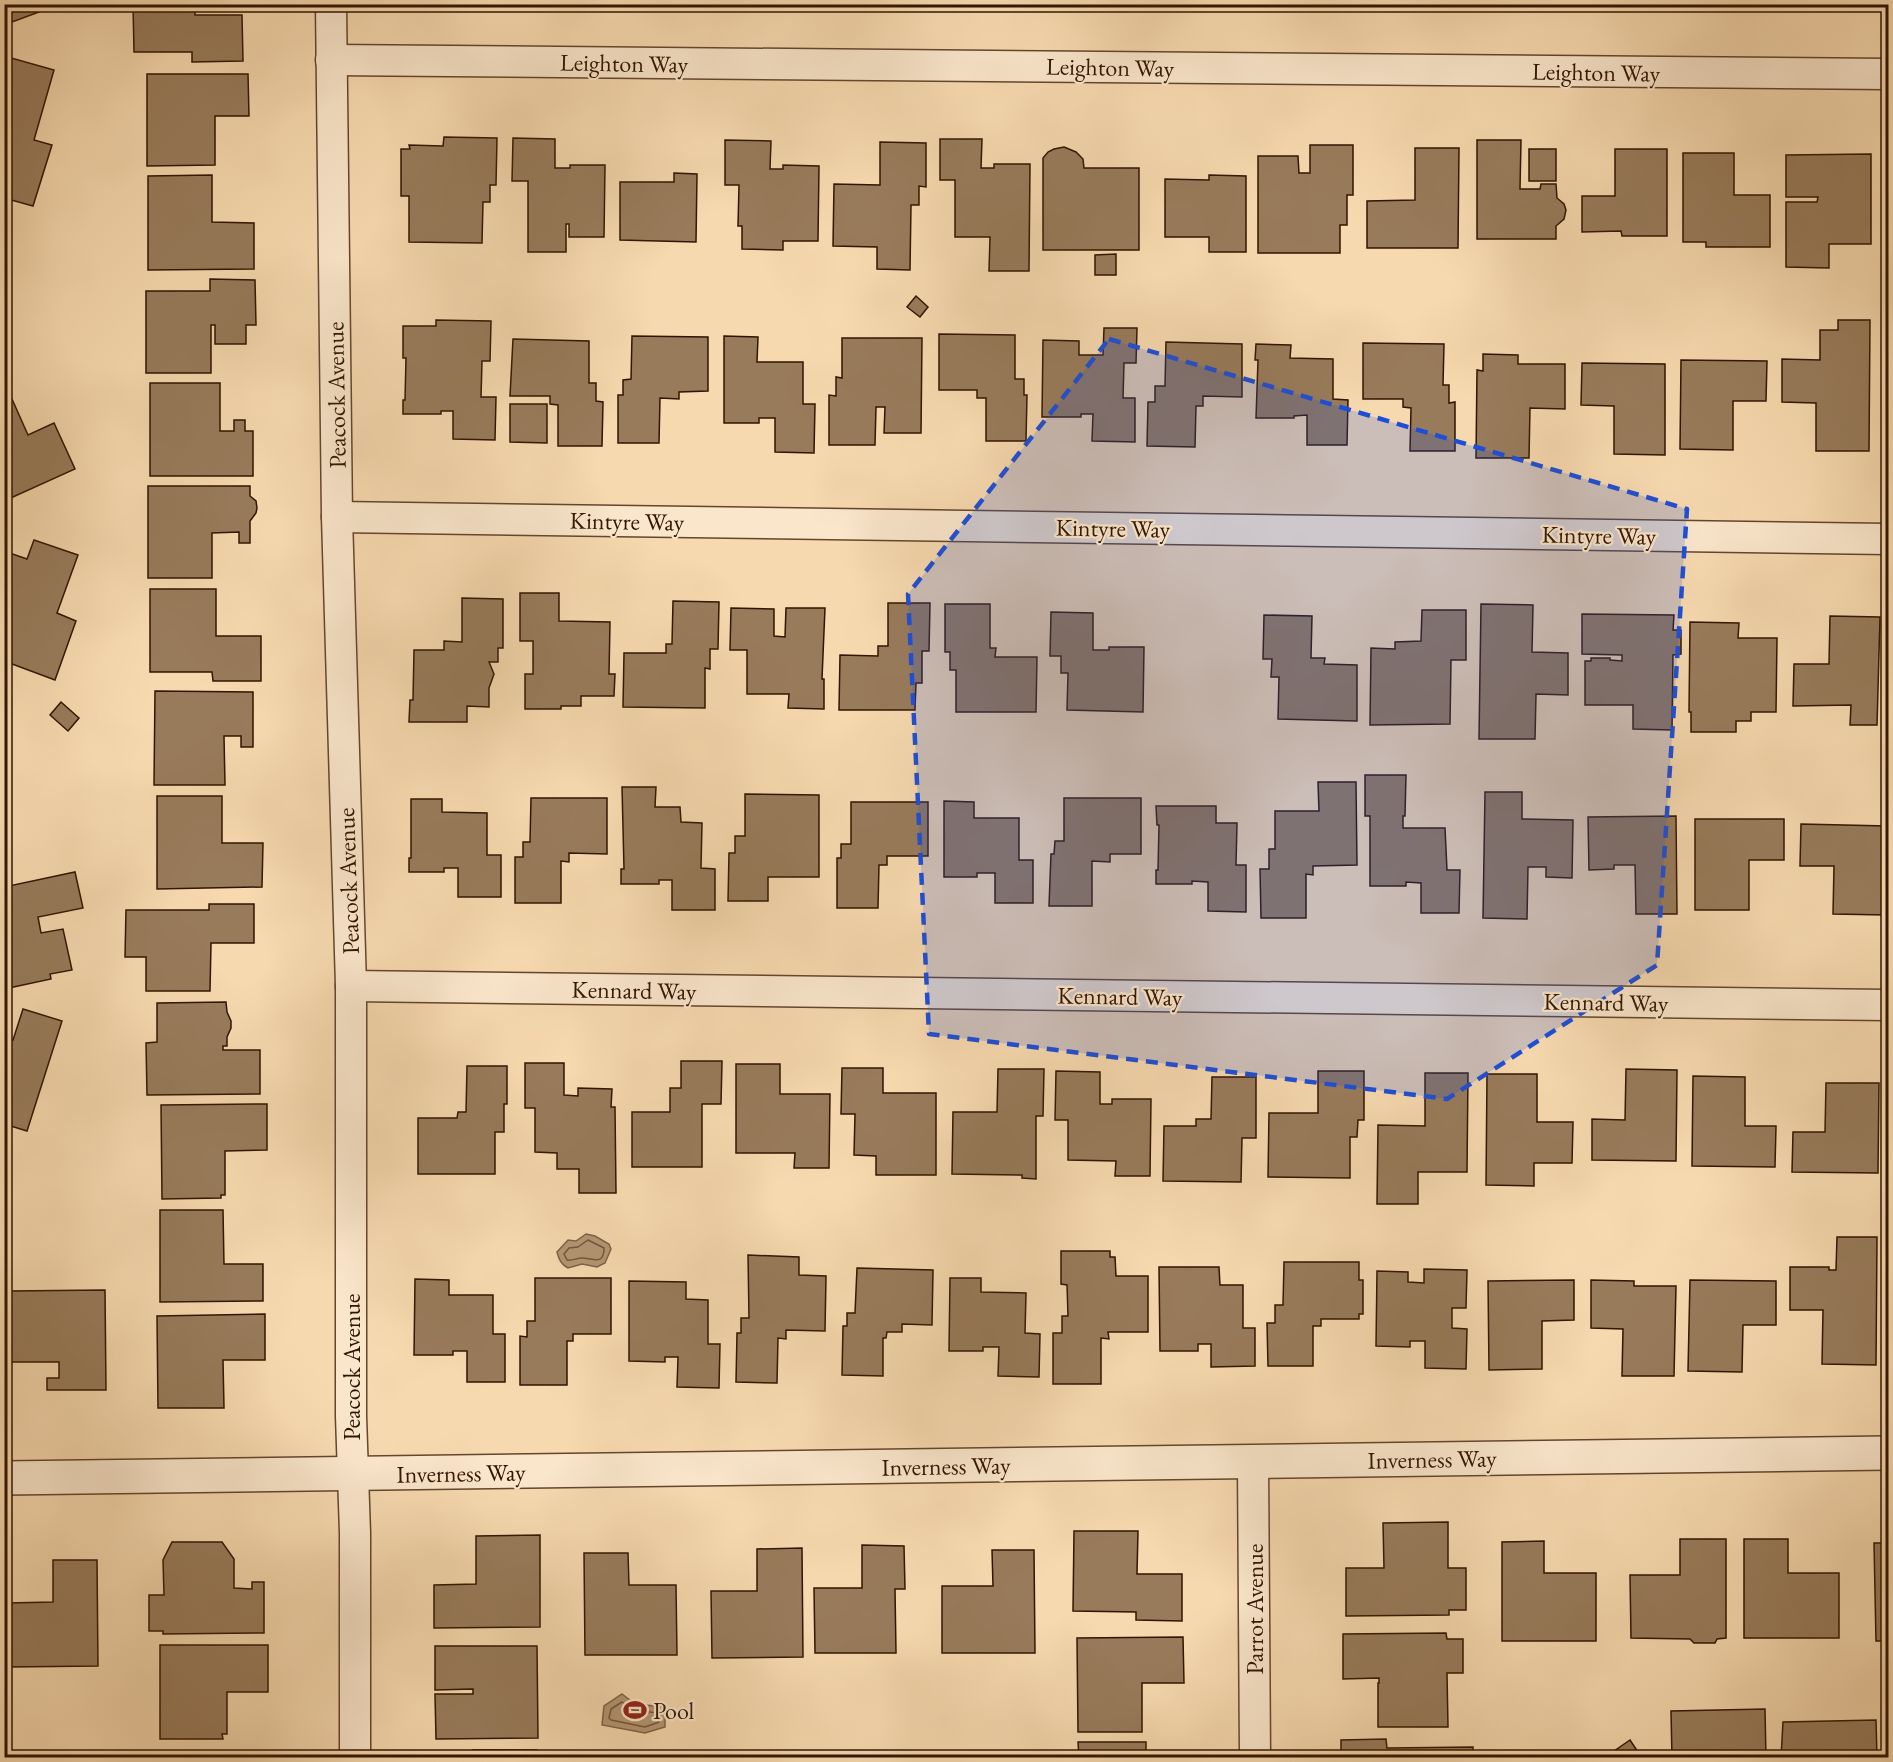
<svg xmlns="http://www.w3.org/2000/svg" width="1893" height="1762" font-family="'EB Garamond',serif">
  <rect width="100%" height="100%" fill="#f7d9af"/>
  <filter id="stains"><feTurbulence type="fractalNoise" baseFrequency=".00333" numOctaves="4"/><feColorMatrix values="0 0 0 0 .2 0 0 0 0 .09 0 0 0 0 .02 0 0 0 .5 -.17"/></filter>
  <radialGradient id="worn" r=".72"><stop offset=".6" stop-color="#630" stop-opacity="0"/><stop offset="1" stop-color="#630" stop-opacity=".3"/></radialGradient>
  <g fill="#b49674" stroke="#806246" stroke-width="1.5">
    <path d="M586,1234L595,1236L609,1244L611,1249L605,1263L597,1267L582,1264L568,1268C561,1264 559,1260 557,1252L568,1240L576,1241Z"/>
    <path d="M622,1694L635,1704L665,1707V1727L645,1733L602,1725L604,1706Z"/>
  </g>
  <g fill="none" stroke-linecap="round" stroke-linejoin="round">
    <g stroke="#73563a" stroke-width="1.5">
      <path d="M588,1240L604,1248C604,1266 593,1258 582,1258C577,1258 572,1261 567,1260L564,1254L569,1248L578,1247Z"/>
      <path d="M622,1702L633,1710L658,1713L659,1722L645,1727L611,1720L609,1718L611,1709Z"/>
    </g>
  </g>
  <g fill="#987b5b" stroke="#321501" stroke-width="1.5">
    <path d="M4,4H45L47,9L4,25Z"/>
    <path d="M133,4H195V15H242L243,61L192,62V52H134Z"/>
    <path d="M4,56L54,70L34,140L52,145L33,206L4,198Z"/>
    <path d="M147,74H248L249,116H215V165L147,166Z"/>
    <path d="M444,137L497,138L496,185H490V202H483L482,243L409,242V196H401V149H410L409,145L443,146Z"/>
    <path d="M513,138L555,139V168H570V165H605L604,237H569V224H566V252H528V181H512Z"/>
    <path d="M940,139H982L981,168H994V164H1030L1029,271H989L990,237H955V180H940Z"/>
    <path d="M725,140L771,141L770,169H783V165L819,166L818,241H783V250L742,249V226H738L739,185H725Z"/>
    <path d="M1477,140H1521L1520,189H1540L1541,184H1556L1557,198L1564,204L1566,210L1564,219L1556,226V239H1477Z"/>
    <path d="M880,142L926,143V187L919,186V205H911L910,270L877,269V247L833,246L834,184L880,185Z"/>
    <path d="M1310,145H1353V195H1347V225H1340V253H1258V156H1298L1299,173H1310Z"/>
    <path d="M1064,147L1076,152L1083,159L1084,168H1139V250H1043V158L1048,152L1054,149Z"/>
    <path d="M1415,148H1459L1458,248H1367V201L1415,200Z"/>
    <rect x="1529" y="149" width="27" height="32"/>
    <path d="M1615,149H1667V236H1622L1621,231L1582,232V196H1615Z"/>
    <path d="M1683,153H1734V195H1770V247H1706V242H1683Z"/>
    <path d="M1871,154V244H1829V268L1786,267V202H1817L1818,197H1786V155Z"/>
    <rect x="1887" y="161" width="1" height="89"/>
    <path d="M674,173L697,174L696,242L620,240V182H674Z"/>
    <path d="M212,175V222L254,223V269L148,270V176Z"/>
    <path d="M1209,175L1246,176V252H1209V237H1165V179L1209,180Z"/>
    <path d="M1116,254V275H1095V255Z"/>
    <path d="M210,279L255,280L256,325H246V344H215V325H211V373H146V291H210Z"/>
    <path d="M916,296L928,307L920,317L907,307Z"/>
    <path d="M436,320L491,321L490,361H482L481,397H496L495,440L453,439V411H441V414H403V400H405L406,358H403V326H436Z"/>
    <path d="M1838,320H1870L1869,451H1816V403L1782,402V359L1820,360V330H1838Z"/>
    <path d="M1104,328H1137L1136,363H1124L1123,398H1135V442L1092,441L1093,414H1081V417H1042L1043,340L1079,341V355H1103Z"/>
    <path d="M939,334L1015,335V379H1024V395H1027L1026,441H986V398H977V390H939Z"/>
    <path d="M632,336L708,337V391L679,392V399L660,398L659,443H618V395H623V380L631,379Z"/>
    <path d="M724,336L758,337L757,362H803V404H815L814,453L775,452V418H759V423H724Z"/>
    <path d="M842,338H922L921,433H884L885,407H876L875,445H829V395L836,396V377L842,378Z"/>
    <path d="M513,339L589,341V383H596V401L603,402L602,446H558V405L550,404V396H510Z"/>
    <path d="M1166,342L1242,344V397L1203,396V406H1196L1195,447L1147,446L1148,402H1155V386H1165Z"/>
    <path d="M1363,343L1444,344L1443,385H1449V403L1455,402V451H1410L1411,408L1403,407V399H1363Z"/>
    <path d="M1256,344L1291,345L1290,358L1333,359V399L1348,400L1347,445H1307V415L1294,416V418H1256L1258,360H1255Z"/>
    <path d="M1483,354L1518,355V364H1565V409L1530,408L1529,458H1476L1477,370L1483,371Z"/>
    <path d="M1885,356H1888V445H1884Z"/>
    <path d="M1681,360L1767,361L1766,401H1733V450L1680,449Z"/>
    <path d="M1582,363L1665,364V455L1614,454V406L1581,405Z"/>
    <path d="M150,383H220V431H234V420H245V431H253V476H150Z"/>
    <path d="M12,399L28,435L54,423L75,469L4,501V402Z"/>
    <path d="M510,404H547V443L510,442Z"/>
    <path d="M148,486H250V496L256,501L257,508L256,513L250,521V543H239V532L212,533V578H148Z"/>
    <path d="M34,540L78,555L57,613L76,621L55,680L4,661V551L27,559Z"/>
    <path d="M150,589H216V636H261V681H213L212,672H150Z"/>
    <path d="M520,593H559V621L610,622L609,674H615L614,696H581V706H561V709H525V674H533V641H520Z"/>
    <path d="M462,598L503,599V648H498V662H489L494,674L489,688V707L467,706V722H409L410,700H413L414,650H444V641L462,642Z"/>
    <path d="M673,601L719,602L718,649H710V669L705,668V708L623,707L624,653H666V644H672Z"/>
    <path d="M888,603H930L929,651H922V683H916L915,710H839L840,655L878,656V646H888Z"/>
    <path d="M945,604H990V648H996L995,657H1037L1036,712H956V670H950V652H945Z"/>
    <path d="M1481,604L1533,605L1532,652L1568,653V695L1536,694L1535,739H1479Z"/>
    <path d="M731,608L774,609V636L785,637L786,608H825L822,679H824V709L788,708L789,694H747V650H730Z"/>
    <path d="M1422,610H1466V660H1451L1450,724L1370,725L1371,648L1395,649V642L1421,641Z"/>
    <path d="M1051,612L1093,613V650H1109V647H1144L1143,712L1067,710L1068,673H1061V656H1050Z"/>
    <path d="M1582,614L1674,615L1673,630H1681V654L1673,655L1672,730L1633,729V705H1585V661H1591V658H1610V660L1622,661V655L1582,654Z"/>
    <path d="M1264,615L1312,616L1311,658H1325L1324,664L1357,665V721L1278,719L1279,677H1271L1272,659H1263Z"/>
    <path d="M1830,616L1880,617L1877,725H1850L1851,705L1793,706L1794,664H1829Z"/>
    <path d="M1690,622L1739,623L1738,638H1777L1776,712H1751V721H1736V732H1691V712H1689Z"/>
    <path d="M155,691L253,692V747H241V736H224L225,785H154Z"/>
    <path d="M61,702L79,718L68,731L50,715Z"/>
    <path d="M4,706L10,717L4,720Z"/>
    <path d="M1365,775H1406L1405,816H1403V828H1445L1447,870H1460L1459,913H1421V883L1406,882V886H1370V816H1365Z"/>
    <path d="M1318,782H1356L1357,865L1313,866V875L1306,874V918H1261L1260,869H1269V849H1275V811H1319Z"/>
    <path d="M622,787H656L655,807H680L681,822L702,823L701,868L715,869V910H672V880H659V884H621V869H624Z"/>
    <path d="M1485,792H1522V819L1573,820L1572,878L1546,877V867H1528L1527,919L1483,918Z"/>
    <path d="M745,794L819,795V877H768V901H728L729,853H735V836H745Z"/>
    <path d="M157,796H222V843H263L262,887L157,889Z"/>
    <path d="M531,798H607V854L569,853V862L561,861V903H515V857H523V842H530Z"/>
    <path d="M1064,798H1141V854H1110V862L1092,861V906H1049L1051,854H1054L1055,841H1064Z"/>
    <path d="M411,799H442V812L487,813V855H501V897H458V868H444V872H409V858H411Z"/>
    <path d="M944,801L974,802V818H1019V860H1033V903H995V873H977V877H944Z"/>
    <path d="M851,802H928V856H887V865H879L878,908H837V858H841V844H851Z"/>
    <path d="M1156,806H1216V823H1237L1236,865H1246V912L1208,911V882L1192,881V884H1156V870H1158L1159,825H1157Z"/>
    <path d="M1676,816L1677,914H1636L1635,865H1614V869L1589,870L1588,817Z"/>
    <path d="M1695,819H1784V860H1749V910H1695Z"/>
    <path d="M1801,824L1887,826L1886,915L1833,914L1834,866H1800Z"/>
    <path d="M75,872L83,908L38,917L41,933L63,929L72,970L50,974L51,979L4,989V887Z"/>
    <path d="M209,904H254V943H211L210,991H146V957H125L126,910H209Z"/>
    <path d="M226,1002L227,1012L231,1021V1028L227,1037V1046H223V1050H260V1094L147,1095L146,1043L157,1042V1003Z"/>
    <path d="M23,1009L62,1021L27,1131L4,1124V1037L13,1040Z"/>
    <path d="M681,1061H722L721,1104H702V1167H632V1112H670V1088H681Z"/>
    <path d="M525,1063H564V1095L578,1096V1088L612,1089L611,1107H615L616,1193H579V1169H557V1153L535,1152V1108H525Z"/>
    <path d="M736,1064H780V1094H830L829,1168H794L795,1153H736Z"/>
    <path d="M467,1066H507V1104H504V1132H495V1174H418V1118H457L458,1112H466Z"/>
    <path d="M842,1068H883V1093H936V1175H876V1156L854,1155L855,1114H841Z"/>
    <path d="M998,1069H1044L1043,1116H1036V1179L1022,1178V1175L952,1174L953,1112H997Z"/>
    <path d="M1626,1069L1677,1070L1676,1161L1592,1160V1119L1625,1120Z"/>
    <path d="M1056,1071L1100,1072V1104H1112V1099H1151L1150,1176H1115L1116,1161L1068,1160V1120H1055Z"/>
    <path d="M1318,1071H1364V1120H1358L1357,1137H1350V1178L1268,1177L1269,1113H1318Z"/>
    <path d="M1425,1073H1468L1467,1172H1418V1204H1377L1378,1125L1425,1126Z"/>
    <path d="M1487,1074H1537V1122H1573L1572,1163H1534V1186L1486,1185Z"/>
    <path d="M1693,1076L1745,1077V1126H1776L1775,1167L1692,1166Z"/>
    <path d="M1212,1077H1256V1138H1242L1241,1182L1163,1181L1164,1126H1196V1119H1211Z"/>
    <path d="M1826,1083H1879L1878,1173L1792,1172L1793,1132H1825Z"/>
    <path d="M267,1104V1150L225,1151V1195H221V1198L162,1199L161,1105Z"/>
    <path d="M160,1210H223L224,1264H263V1301L160,1302Z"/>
    <path d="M1837,1237H1877L1876,1365L1822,1364L1823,1310H1790V1267H1829V1270H1836Z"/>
    <path d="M1061,1251H1110V1257H1115L1116,1276H1148V1332H1108L1109,1339L1101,1338V1384H1053V1333H1062V1316H1068L1067,1285L1061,1284Z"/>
    <path d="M748,1255L799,1257V1275L826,1276L825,1331L786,1330V1339L778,1338L777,1383L736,1382L737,1333H741V1318H749Z"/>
    <path d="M1284,1262H1359V1280H1363V1314H1359V1319H1321V1326H1313V1366H1268L1267,1323H1275V1305H1283Z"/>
    <path d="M1159,1267H1219L1220,1285H1243V1328H1255V1366L1211,1367V1344H1198V1351H1160Z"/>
    <path d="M857,1268L933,1270L932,1325L902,1324V1332H887L886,1338H883V1376L842,1375L843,1326H847V1313H855Z"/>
    <path d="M1424,1269L1467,1270L1466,1308H1452V1328L1467,1329L1466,1369L1425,1368V1341H1410V1347L1376,1346L1377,1271L1408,1272V1282L1424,1283Z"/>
    <path d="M535,1278H611V1334H573V1341H567V1385H520V1336L527,1337V1321H535Z"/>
    <path d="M950,1278H981V1292L1026,1293L1025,1333L1040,1334L1039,1377L998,1376L999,1347H983V1351H949Z"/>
    <path d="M415,1279L449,1280V1295H493V1334H505V1382H467V1351H453V1355H414Z"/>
    <path d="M1574,1280V1320L1542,1321V1369L1489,1370L1488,1281Z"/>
    <path d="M1591,1280L1634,1281V1286H1676L1674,1376H1622L1623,1329L1591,1328Z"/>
    <path d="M1690,1280L1776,1281V1325H1743L1742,1372L1688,1371Z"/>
    <path d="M629,1281L686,1282V1299L708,1300V1344H720L719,1388L677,1387L678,1357H665V1362L629,1361Z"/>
    <path d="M105,1290L106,1390H47V1378H59V1362H10L9,1291Z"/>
    <path d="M265,1314V1360H223L224,1408H158L157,1316Z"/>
    <path d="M1448,1522V1568H1466V1610H1449V1615L1346,1616V1568H1384L1383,1523Z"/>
    <path d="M1074,1531H1138L1137,1574H1182V1621L1136,1620V1612L1073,1611Z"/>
    <path d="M540,1535V1627L434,1628V1585L476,1584V1536Z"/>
    <path d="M1680,1539H1726V1638L1717,1639L1715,1643H1694L1690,1639L1631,1638L1630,1575H1680Z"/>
    <path d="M1744,1539H1788V1573H1839V1638H1744Z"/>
    <path d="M1544,1541V1573H1596V1641H1502V1542Z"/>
    <path d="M172,1542H222L234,1559V1588L252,1589V1582H264V1633L163,1634V1631H149V1595H164L163,1560Z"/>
    <path d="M1874,1543H1888V1641H1876Z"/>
    <path d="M862,1545L904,1546L905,1589H895L896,1653H815L814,1588H862Z"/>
    <path d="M802,1548L803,1657L712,1658L711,1591H757V1549Z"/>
    <path d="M992,1550H1034L1035,1653H942V1586H993Z"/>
    <path d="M584,1553H628L629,1585H676L677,1655H585Z"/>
    <path d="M53,1560H97L98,1666L7,1667V1603L53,1602Z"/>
    <path d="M1446,1633L1447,1639H1463V1673H1447L1448,1727H1378V1683H1379V1678L1343,1679V1634Z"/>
    <path d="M1183,1637L1184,1683H1142V1732H1078L1077,1638Z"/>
    <path d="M160,1645H268V1692H227V1734H222L223,1739H160Z"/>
    <path d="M435,1646H537L538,1738L436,1739L435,1694H473V1689L435,1690Z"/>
    <path d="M1765,1709L1766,1758H1672L1671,1711Z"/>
    <path d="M1876,1720L1877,1758H1781L1783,1722Z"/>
    <path d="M1386,1739L1387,1748L1473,1747V1758H1341V1740Z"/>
    <path d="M1630,1740L1642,1758H1604Z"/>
    <path d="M1078,1742H1146V1758H1079Z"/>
    <rect x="473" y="1750" width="64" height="8"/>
    <path d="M243,1753V1758H165V1755Z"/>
  </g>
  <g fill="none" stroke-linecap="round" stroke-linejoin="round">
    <g stroke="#63462c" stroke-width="33">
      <g id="minor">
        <path d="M331,4L337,517L351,986V1416L355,1533V1758"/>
        <path d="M331,60L1888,74"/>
        <path d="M337,517L1888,539"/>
        <path d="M351,986L1888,1005"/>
        <path d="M1253,1461L1255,1758"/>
      </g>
    </g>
    <g stroke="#63462c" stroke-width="36">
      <path id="tertiary" d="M4,1478L1888,1453"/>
    </g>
    <use href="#minor" stroke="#fae6cb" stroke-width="30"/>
    <use href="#tertiary" stroke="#fae6cb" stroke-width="33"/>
  </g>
  <path fill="#1d4ed8" fill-opacity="0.2" stroke="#1d4ed8" stroke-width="4.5" stroke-dasharray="12 8" stroke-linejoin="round" d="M1109,339L1687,509L1657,965L1447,1099L929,1034L908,594Z"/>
  <defs>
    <g id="stadium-bare" transform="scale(1.8)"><path d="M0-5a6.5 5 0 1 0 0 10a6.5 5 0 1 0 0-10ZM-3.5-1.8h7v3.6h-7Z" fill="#8f2418" stroke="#fae6cb" stroke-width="2.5" paint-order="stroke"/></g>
  </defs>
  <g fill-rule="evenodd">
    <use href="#stadium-bare" x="635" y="1710"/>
  </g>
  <g text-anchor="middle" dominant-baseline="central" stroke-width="4.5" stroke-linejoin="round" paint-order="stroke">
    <g font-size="24" fill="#321501" stroke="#fae6cb">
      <text transform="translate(624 63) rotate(1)">Leighton Way</text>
      <text transform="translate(1110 67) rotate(1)">Leighton Way</text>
      <text transform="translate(1596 72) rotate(1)">Leighton Way</text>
      <text transform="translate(336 395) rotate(-91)">Peacock Avenue</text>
      <text transform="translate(627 521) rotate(1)">Kintyre Way</text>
      <text transform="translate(1113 528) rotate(1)">Kintyre Way</text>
      <text transform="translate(1599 535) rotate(1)">Kintyre Way</text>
      <text transform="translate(348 881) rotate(-92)">Peacock Avenue</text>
      <text transform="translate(634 990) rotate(1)">Kennard Way</text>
      <text transform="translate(1120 996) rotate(1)">Kennard Way</text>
      <text transform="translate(1606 1002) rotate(1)">Kennard Way</text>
      <text transform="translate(351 1367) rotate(-90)">Peacock Avenue</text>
      <text transform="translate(1432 1459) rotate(-1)">Inverness Way</text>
      <text transform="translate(946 1466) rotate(-1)">Inverness Way</text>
      <text transform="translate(461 1473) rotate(-1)">Inverness Way</text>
      <text transform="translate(1254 1609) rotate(-90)">Parrot Avenue</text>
    </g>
    <g font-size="24" fill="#321501" stroke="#fae6cb" text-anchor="start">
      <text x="653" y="1710">Pool</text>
    </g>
  </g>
  <rect width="1893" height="1762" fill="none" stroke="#f7d9af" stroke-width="24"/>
  <rect x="6" y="6" width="1881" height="1750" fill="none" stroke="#321501" stroke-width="3"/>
  <rect x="12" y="12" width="1869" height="1738" fill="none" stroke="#321501" stroke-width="1.5"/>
  <rect width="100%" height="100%" filter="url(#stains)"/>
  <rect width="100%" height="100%" fill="url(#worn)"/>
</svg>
